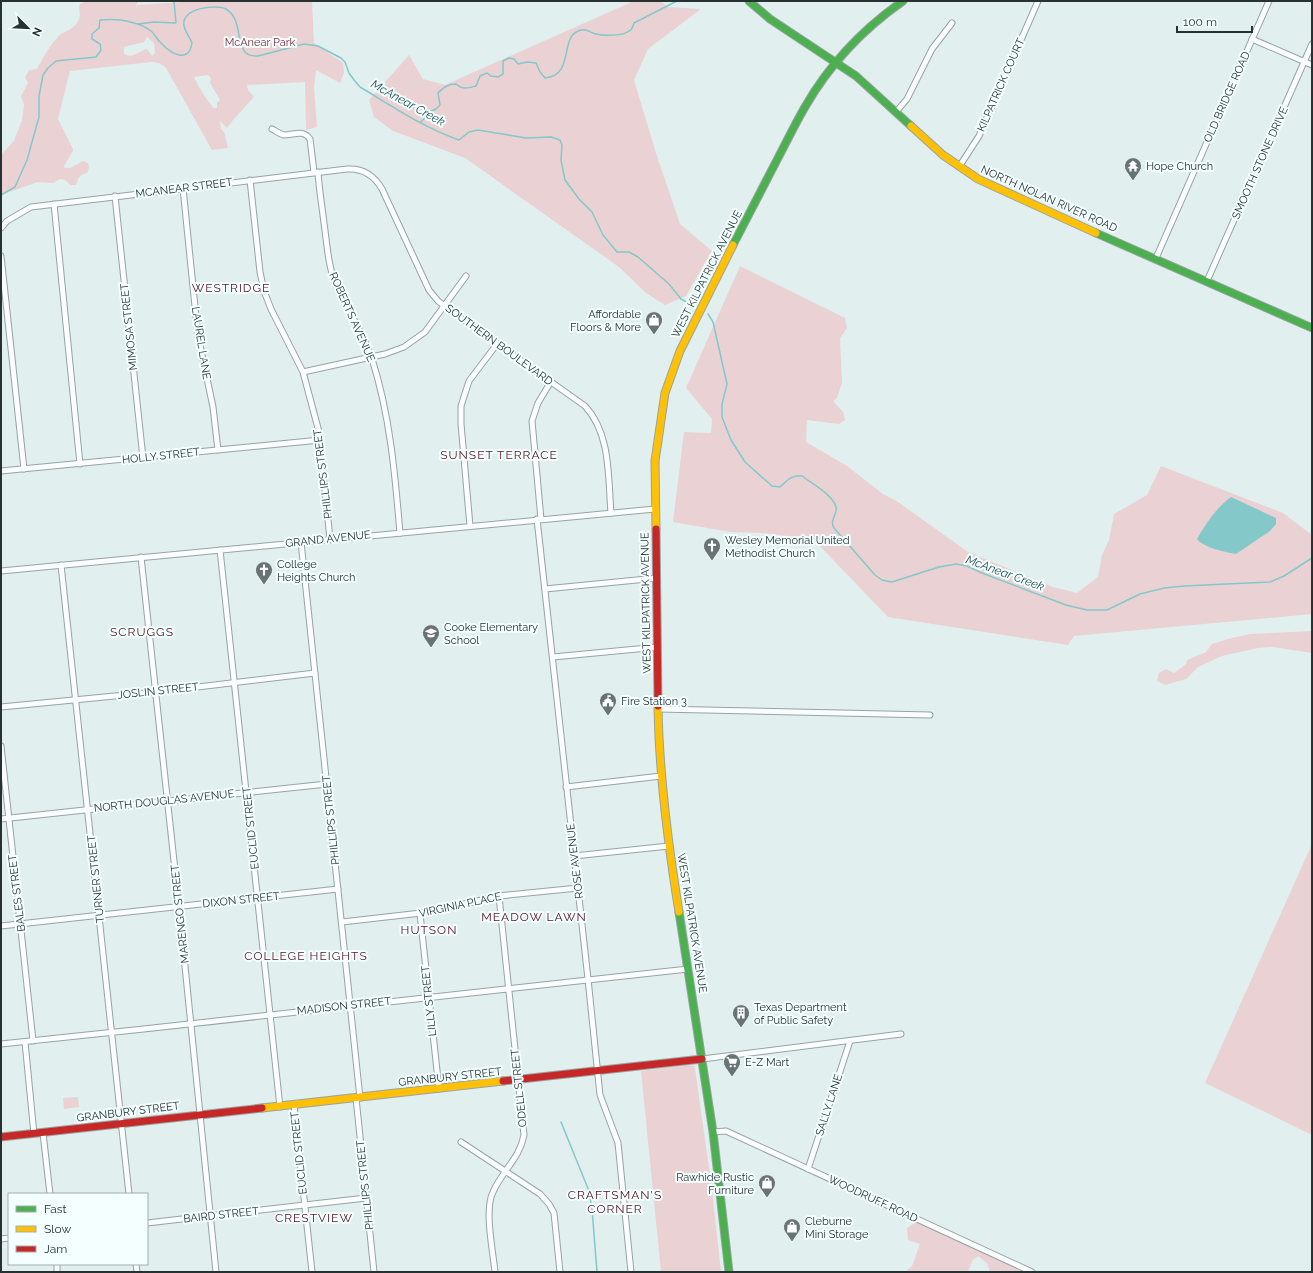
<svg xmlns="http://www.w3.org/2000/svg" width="1313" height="1273" font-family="Raleway,sans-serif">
  <rect width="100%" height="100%" fill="#e1efef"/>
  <g fill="#ead2d4" fill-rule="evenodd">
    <path d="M87,1H138L136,6L137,7V5L198,1H312L314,43L343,63L344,73L340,83L316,70L314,88L317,127L306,130L305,82L247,85L248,90L254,97L233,120L227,128L220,121L221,129L224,132L228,148L212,150L166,68L159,63L151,62L70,71L58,119L73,149V151L64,166L65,168H70L83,161L88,163L89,168L87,173C79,175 78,178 76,185H71L65,180L60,179L53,183L38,182L1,195V155L14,141L22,120L24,105L21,96L28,83L25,77L29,70L37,69C43,58 49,46 58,37C64,30 74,31 79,19C81,14 78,9 80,4ZM147,37L154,43L155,53L152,56L147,49C138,51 134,59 124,54V47L144,42ZM208,75L211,78L210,83L220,100L217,103V108H214C209,104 197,84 194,77Z"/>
    <path d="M634,1H660L668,7L701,9L648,49L634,80L656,153L680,224L712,251L686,296L665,305L646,293L619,267L465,158L393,131L374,117L369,100L409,55L423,79L445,85Z"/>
    <path d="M740,266L845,318L847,328L840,338L842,383L837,398L833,401L843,412L845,420L839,424L807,420L806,442L847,466L883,494L898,502L968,552L1053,587L1077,593L1098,577L1102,555L1109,540L1114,514L1147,495L1161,466L1283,513L1312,535V614L1074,636L1068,645L888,617L813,539L761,533L730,532L673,522L684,432L711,433L712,419L686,388Z"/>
    <path d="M1312,631V653L1273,647L1258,648L1222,656L1198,667L1186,679L1165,685L1157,681L1159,673L1166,669L1174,673L1186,664L1187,660L1206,652L1212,644L1228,639L1250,634Z"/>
    <path d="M1312,844V1135L1205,1083Z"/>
    <path d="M689,1065L694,1066L695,1068L712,1190L721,1272H661L641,1071Z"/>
    <path d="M78,1097L79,1107L64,1109L63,1098Z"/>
    <path d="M916,1222L1027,1272H990L987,1263L978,1256L972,1261L968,1272H905L912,1266L920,1244L908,1240L907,1228Z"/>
  </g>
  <path fill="#84c8ca" d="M1231,497L1276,518V524L1270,531L1236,554C1225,552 1204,548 1197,539C1206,523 1216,508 1231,497Z"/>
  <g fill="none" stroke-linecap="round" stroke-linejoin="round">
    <g stroke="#84c8ca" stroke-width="1.5">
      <path d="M138,24L154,22L176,23L174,1"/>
      <path d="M421,122L431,111L436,109L440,105L438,93C444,87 448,84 456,84C462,90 468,88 476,86L480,76L487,73L491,76L498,77L503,74V61L509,58L514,59L518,64L527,62L536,63L540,72L545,78C576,75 558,35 581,30C586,28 591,33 596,34C603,36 623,36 629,31C632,30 633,26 634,23L677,1"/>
      <path d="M1,195L15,187L27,160L39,117V96L43,75L48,68L56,61L96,57L101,50L100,44L92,39V34L99,28L100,20C111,19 124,20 134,23C139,24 147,28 151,31C155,34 157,40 161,43C171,54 189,64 192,43C190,38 185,31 184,26C181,8 215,4 226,9C242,18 236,44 246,53C249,56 254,56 258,56L304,44L318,46L341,58L345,62L349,73L354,80L360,87C392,106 424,128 459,140L469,132L478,130L526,138L551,137L560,140L562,145L561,160L565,180L579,199L592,212L603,235L617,252H629L638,257L669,284L681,299L690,304"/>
      <path d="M708,314L713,322L727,384L722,404V417L731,440L745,462L772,486L780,487C787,481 792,474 802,476C811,483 839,498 836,511C835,517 830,521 834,528L875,575L882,580L892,582L939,567L956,564L967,566L982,573L1066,605L1087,610H1107L1140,594L1164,588L1184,586L1270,582L1284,576L1312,558"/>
      <path d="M561,1122L589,1191L592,1209L597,1272"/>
    </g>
    <g stroke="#98a3a3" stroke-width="7">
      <g id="street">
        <path d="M1252,39L1312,65"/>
        <path d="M896,112L907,99L932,49L952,23"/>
        <path d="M272,129C276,131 280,134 284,135C294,135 303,129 310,139L314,172"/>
        <path d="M959,167L979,136L1038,1"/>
        <path d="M318,172C319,189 322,206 324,223C327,244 328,266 336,285C347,310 364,333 372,359C390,415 395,474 400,533"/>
        <path d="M250,180L260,272L264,291L271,309L303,372L319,432L330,539"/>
        <path d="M183,188L198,336L213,407L218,450"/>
        <path d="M115,196L143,458"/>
        <path d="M54,204L80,464"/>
        <path d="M1,228L7,221L31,207L347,169C363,168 374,175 382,189L429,290L438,301L451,311L585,406C611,434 608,477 611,513"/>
        <path d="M1,256L24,469"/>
        <path d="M1156,258L1269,1"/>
        <path d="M1207,281L1312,44"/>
        <path d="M303,372L385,354L404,347L425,332L466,276"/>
        <path d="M1,471L320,440"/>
        <path d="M537,519L588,979L600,1095L618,1143L631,1272"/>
        <path d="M541,519L532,421L538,403L550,383"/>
        <path d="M470,526L461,424V406L469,381L497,344"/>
        <path d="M301,542L360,1098"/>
        <path d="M220,550L280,1107"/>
        <path d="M141,557L179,907L216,1272"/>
        <path d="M61,565L129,1194"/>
        <path d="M1,571L655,509"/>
        <path d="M545,589L657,578"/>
        <path d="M553,657L658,647"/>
        <path d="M1,707L156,692L315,673"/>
        <path d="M658,709L930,715"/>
        <path d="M1,746L33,1041"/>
        <path d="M566,787L661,776"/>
        <path d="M1,819L327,784"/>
        <path d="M574,856L669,846"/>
        <path d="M420,914L439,1089"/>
        <path d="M342,922L430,912L499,896L578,888"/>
        <path d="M1,926L338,889"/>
        <path d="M25,1042L34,1134"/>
        <path d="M1,1044C230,1021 458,992 688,969"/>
        <path d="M702,1059L901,1034"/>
        <path d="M356,1098L374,1272"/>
        <path d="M294,1105L312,1272"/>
        <path d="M713,1132L726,1131L1032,1272"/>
        <path d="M43,1133L50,1194"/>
        <path d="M461,1142L540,1194L549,1204L554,1213L560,1272"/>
        <path d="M808,1169L850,1041"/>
        <path d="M147,1223L366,1198"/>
        <path d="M1,1239L9,1238"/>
        <path d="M57,1264V1272"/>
        <path d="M136,1264L137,1272"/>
        <path d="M495,1272C493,1251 484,1210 493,1192C502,1171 520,1158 524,1135L499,896"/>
      </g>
    </g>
    <g stroke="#98a3a3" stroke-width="9">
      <g id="fast">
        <path d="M749,1L770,19L856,76L911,126"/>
        <path d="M1096,233L1312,328"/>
        <path d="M733,245C748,216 763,187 778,158C787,141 795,124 805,107C829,65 863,29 903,1"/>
        <path d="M679,912L713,1132L729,1272"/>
      </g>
    </g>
    <g stroke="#98a3a3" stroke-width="9">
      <g id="slow">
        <path d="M911,126L943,155L978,179L1096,233"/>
        <path d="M656,529L655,461L665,393L680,351L733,245"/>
        <path d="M658,706C659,775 668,844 679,912"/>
        <path d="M262,1108L503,1081"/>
      </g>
    </g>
    <g stroke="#98a3a3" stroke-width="9">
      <g id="jam">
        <path d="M656,529L658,706"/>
        <path d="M503,1081L702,1059"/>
        <path d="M1,1137L262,1108"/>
      </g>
    </g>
    <use href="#street" stroke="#fafdfd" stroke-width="5"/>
    <use href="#fast" stroke="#4caf50" stroke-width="7"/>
    <use href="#slow" stroke="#ffc107" stroke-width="7"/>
    <use href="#jam" stroke="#c62828" stroke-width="7"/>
  </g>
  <defs>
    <g id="temple-pin" transform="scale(0.9)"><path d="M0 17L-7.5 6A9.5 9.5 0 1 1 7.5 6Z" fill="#687474" stroke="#f4ffff"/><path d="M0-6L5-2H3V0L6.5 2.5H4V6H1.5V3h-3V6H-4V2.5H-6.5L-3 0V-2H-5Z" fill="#fff"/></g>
    <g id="shop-pin" transform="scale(0.9)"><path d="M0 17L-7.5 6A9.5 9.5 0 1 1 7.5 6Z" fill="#687474" stroke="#f4ffff"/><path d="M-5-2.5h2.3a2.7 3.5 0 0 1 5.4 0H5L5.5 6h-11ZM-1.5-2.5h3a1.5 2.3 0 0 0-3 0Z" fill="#fff"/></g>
    <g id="church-pin" transform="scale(0.9)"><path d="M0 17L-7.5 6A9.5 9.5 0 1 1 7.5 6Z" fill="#687474" stroke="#f4ffff"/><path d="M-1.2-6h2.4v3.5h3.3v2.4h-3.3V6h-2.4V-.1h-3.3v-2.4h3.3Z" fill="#fff"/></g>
    <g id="school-pin" transform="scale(0.9)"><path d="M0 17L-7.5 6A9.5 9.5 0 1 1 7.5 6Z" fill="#687474" stroke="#f4ffff"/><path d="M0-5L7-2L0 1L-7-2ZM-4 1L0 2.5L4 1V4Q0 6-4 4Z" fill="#fff"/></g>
    <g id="civic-pin" transform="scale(0.9)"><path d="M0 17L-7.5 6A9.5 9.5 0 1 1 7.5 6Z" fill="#687474" stroke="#f4ffff"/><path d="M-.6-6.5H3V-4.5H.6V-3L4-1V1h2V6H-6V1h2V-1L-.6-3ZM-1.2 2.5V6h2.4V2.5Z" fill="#fff"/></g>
    <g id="building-pin" transform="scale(0.9)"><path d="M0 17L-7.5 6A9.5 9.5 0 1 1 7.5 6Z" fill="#687474" stroke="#f4ffff"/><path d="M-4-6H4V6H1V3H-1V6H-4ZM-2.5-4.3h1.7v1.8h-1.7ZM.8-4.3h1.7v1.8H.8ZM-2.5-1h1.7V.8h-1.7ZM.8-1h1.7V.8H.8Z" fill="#fff"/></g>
    <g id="supermarket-pin" transform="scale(0.9)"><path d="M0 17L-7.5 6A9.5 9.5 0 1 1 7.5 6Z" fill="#687474" stroke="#f4ffff"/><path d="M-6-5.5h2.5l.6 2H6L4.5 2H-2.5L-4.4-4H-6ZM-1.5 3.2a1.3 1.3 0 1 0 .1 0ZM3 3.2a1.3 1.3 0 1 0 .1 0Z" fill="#fff"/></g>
  </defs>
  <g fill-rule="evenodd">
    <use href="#temple-pin" x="1133" y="166"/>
    <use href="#shop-pin" x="654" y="320"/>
    <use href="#church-pin" x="712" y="546"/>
    <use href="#church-pin" x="264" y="570"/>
    <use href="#school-pin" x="431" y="633"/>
    <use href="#civic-pin" x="608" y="701"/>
    <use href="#building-pin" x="741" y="1013"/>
    <use href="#supermarket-pin" x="732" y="1062"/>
    <use href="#shop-pin" x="767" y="1183"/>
    <use href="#shop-pin" x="792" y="1227"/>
  </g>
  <g text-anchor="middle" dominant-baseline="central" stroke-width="4" stroke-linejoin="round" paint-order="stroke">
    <g font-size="11" fill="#802b38" stroke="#f4ffff">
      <text x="260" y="42">McAnear Park</text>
    </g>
    <g font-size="11" fill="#273131" stroke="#f4ffff">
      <text transform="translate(1001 85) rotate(-66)">KILPATRICK COURT</text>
      <text transform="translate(1227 97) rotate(-66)">OLD BRIDGE ROAD</text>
      <text transform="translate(1260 163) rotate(-66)">SMOOTH STONE DRIVE</text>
      <text transform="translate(184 188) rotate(-7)">MCANEAR STREET</text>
      <text transform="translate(1049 199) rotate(24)">NORTH NOLAN RIVER ROAD</text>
      <text transform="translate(707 274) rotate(-63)">WEST KILPATRICK AVENUE</text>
      <text transform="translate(352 317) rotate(66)">ROBERTS AVENUE</text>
      <text transform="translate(129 327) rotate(-96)">MIMOSA STREET</text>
      <text transform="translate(201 343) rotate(81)">LAUREL LANE</text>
      <text transform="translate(499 345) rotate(36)">SOUTHERN BOULEVARD</text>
      <text transform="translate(161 456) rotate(-6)">HOLLY STREET</text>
      <text transform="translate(323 474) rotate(-97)">PHILLIPS STREET</text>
      <text transform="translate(328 539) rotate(-6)">GRAND AVENUE</text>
      <text transform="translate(646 603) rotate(-91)">WEST KILPATRICK AVENUE</text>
      <text transform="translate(158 691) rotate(-6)">JOSLIN STREET</text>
      <text transform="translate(164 801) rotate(-6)">NORTH DOUGLAS AVENUE</text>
      <text transform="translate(331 820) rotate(-96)">PHILLIPS STREET</text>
      <text transform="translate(251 828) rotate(-96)">EUCLID STREET</text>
      <text transform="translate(575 861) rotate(-97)">ROSE AVENUE</text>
      <text transform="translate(96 879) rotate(-96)">TURNER STREET</text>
      <text transform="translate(17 893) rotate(-97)">BALES STREET</text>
      <text transform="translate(241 900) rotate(-6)">DIXON STREET</text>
      <text transform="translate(460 905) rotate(-12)">VIRGINIA PLACE</text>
      <text transform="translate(180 914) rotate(-96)">MARENGO STREET</text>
      <text transform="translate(692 923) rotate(81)">WEST KILPATRICK AVENUE</text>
      <text transform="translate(429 1001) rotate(-96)">LILLY STREET</text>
      <text transform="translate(344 1006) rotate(-6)">MADISON STREET</text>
      <text transform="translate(450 1077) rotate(-6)">GRANBURY STREET</text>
      <text transform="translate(519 1088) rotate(-96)">ODELL STREET</text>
      <text transform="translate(829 1105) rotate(-72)">SALLY LANE</text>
      <text transform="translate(128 1112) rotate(-7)">GRANBURY STREET</text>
      <text transform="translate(299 1153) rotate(-96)">EUCLID STREET</text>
      <text transform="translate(365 1185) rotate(-96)">PHILLIPS STREET</text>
      <text transform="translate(873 1199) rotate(25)">WOODRUFF ROAD</text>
      <text transform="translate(221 1215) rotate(-6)">BAIRD STREET</text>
    </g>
    <g font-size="11" fill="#273131" stroke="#f4ffff" text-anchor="start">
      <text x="1146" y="166">Hope Church</text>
      <text x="641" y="314" text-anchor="end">Affordable<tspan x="641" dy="13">Floors &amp; More</tspan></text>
      <text x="725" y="540">Wesley Memorial United<tspan x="725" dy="13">Methodist Church</tspan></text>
      <text x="277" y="564">College<tspan x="277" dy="13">Heights Church</tspan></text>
      <text x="444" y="627">Cooke Elementary<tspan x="444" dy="13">School</tspan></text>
      <text x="621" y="701">Fire Station 3</text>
      <text x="754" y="1007">Texas Department<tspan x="754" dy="13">of Public Safety</tspan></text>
      <text x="745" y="1062">E-Z Mart</text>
      <text x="754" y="1177" text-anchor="end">Rawhide Rustic<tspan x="754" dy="13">Furniture</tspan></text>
      <text x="805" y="1221">Cleburne<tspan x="805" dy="13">Mini Storage</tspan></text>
    </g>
    <g font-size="12" font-style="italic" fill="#275152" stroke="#f4ffff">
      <text transform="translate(408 103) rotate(29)">McAnear Creek</text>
      <text transform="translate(1005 573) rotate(20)">McAnear Creek</text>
    </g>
    <g font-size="12" letter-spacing="1" fill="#591421" stroke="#f4ffff">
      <text x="231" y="288">WESTRIDGE</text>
      <text x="499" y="455">SUNSET TERRACE</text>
      <text x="142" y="632">SCRUGGS</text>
      <text x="534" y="917">MEADOW LAWN</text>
      <text x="429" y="930">HUTSON</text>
      <text x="306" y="956">COLLEGE HEIGHTS</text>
      <text x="615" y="1195">CRAFTSMAN'S<tspan x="615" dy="14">CORNER</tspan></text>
      <text x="314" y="1218">CRESTVIEW</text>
    </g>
  </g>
  <rect width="1313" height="1273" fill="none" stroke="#273131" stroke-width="4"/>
  <rect x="8" y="1193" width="140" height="72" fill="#f4ffff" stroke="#a2adad"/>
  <rect x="16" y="1206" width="20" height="6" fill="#4caf50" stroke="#a2adad"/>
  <text x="44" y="1213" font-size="12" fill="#273131">Fast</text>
  <rect x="16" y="1226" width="20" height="6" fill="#ffc107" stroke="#a2adad"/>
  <text x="44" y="1233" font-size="12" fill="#273131">Slow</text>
  <rect x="16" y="1246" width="20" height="6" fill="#c62828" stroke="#a2adad"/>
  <text x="44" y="1253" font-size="12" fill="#273131">Jam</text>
  <g transform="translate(28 28) rotate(114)" stroke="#f4ffff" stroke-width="3" paint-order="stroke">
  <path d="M0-3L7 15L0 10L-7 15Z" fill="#273131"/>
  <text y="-6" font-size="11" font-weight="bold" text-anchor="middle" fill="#273131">N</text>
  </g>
  <path d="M1177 26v6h75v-6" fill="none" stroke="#273131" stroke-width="2"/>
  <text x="1183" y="26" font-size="12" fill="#273131" stroke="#f4ffff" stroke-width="3" paint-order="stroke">100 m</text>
</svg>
